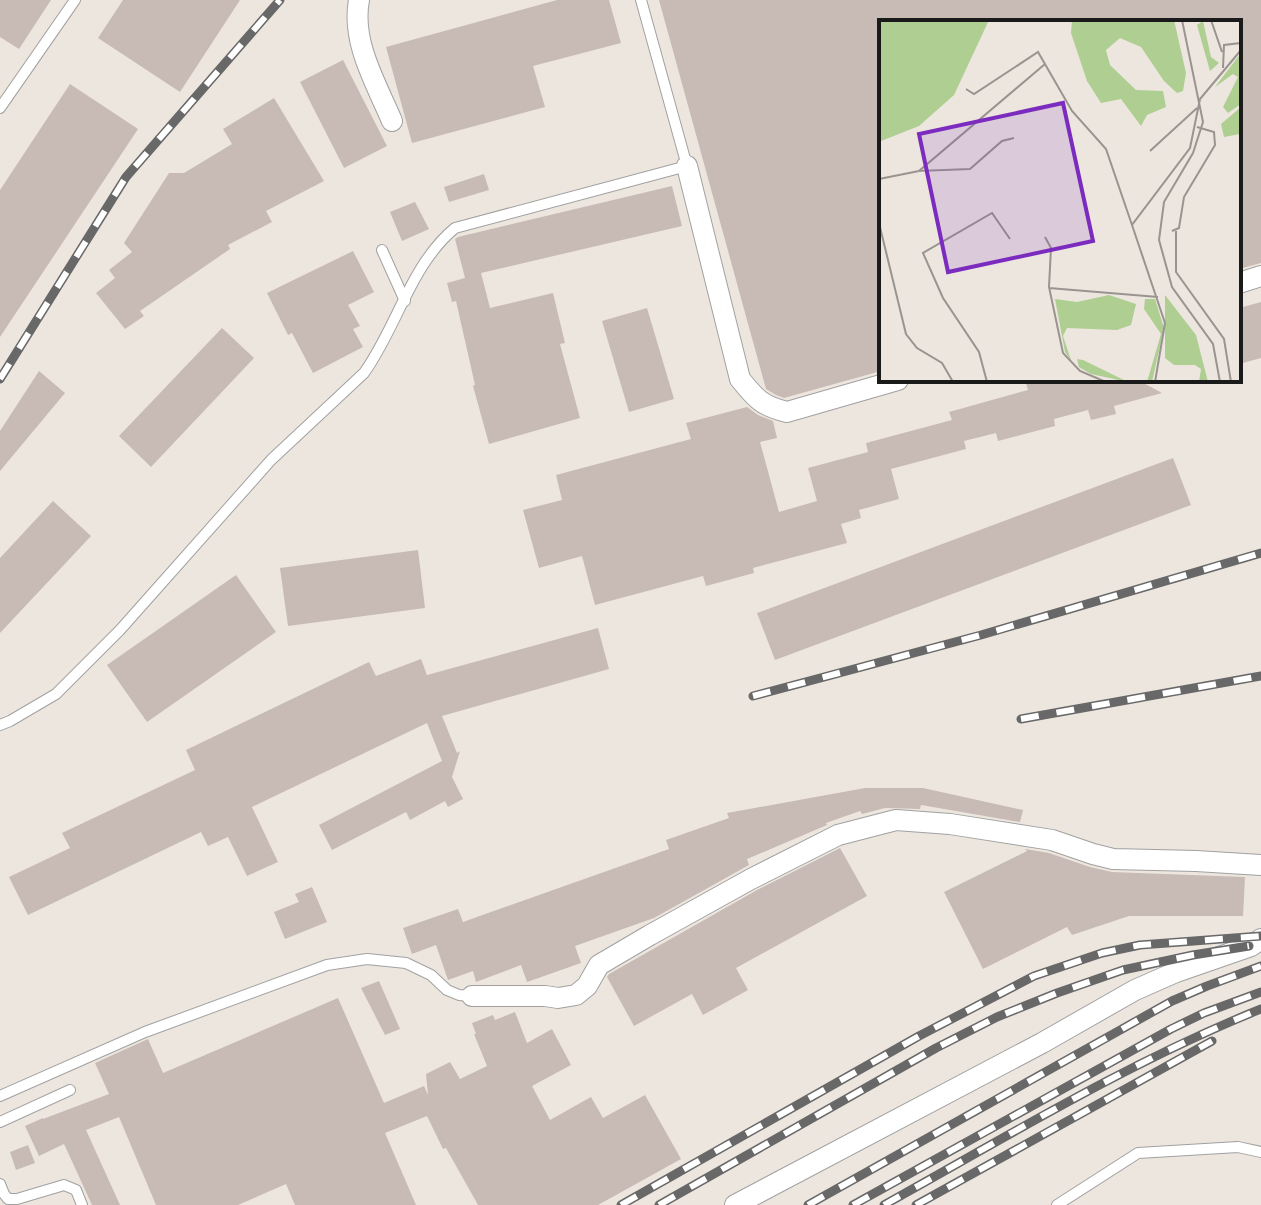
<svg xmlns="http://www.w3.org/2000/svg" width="1261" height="1205" font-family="'IBM Plex Sans',sans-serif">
  <rect width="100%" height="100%" fill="#ede6df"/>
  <g fill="#c8bbb5">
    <path d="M0,0H51L19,49L0,37Z"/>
    <path d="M123,0H240L180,92L98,38Z"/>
    <path d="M557,0H609L621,43L533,66L545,107L412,143L386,47Z"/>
    <path d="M659,0H1261V263L1239,269V22H881V371L784,398L776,395L766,389Z"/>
    <path d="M343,60L387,146L344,168L300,82Z"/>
    <path d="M70,84L138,129L0,337V190Z"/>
    <path d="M274,98L324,181L266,211L272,222L228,245L230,249L140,311L144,316L125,329L96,293L115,278L109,270L132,252L124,243L169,173H184L232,144L223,129Z"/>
    <path d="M484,174L489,190L449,202L444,187Z"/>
    <path d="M672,186L682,226L481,273L490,308L553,293L565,343L560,344L580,418L489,444L473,386L475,385L456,301L452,302L447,283L465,278L455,239L458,237Z"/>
    <path d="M415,202L429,229L402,241L390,212Z"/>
    <path d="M353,251L374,292L348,305L360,326L353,329L363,347L313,373L292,333L288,335L267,293Z"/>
    <path d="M1261,302V358L1239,364V308Z"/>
    <path d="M647,308L674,399L629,412L602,321Z"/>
    <path d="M222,328L254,358L151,467L119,436Z"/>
    <path d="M39,371L65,393L0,471V431Z"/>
    <path d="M1025,380H1138L1162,393L1114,406L1116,414L1091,420L1088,410L1054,419L1055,426L998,441L996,433L964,441L966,449L891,469L899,499L859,510L861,518L841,524L847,543L753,568L754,573L706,586L703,576L595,605L582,556L539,568L523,510L562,500L556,475L691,439L686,423L747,407L758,415L773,421L777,438L760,442L779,512L817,501L808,468L868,452L866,443L952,420L949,412L1028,390Z"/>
    <path d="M1173,458L1191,505L775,660L757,613Z"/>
    <path d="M53,501L91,536L0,633V558Z"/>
    <path d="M418,550L425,608L288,626L280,568Z"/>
    <path d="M236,575L276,632L147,722L107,665Z"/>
    <path d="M598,628L609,669L442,716L457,753L460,751L452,777L463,799L448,807L445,801L410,820L406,812L332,850L319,825L442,761L427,723L252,807L278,862L247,876L228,837L208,846L201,832L28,915L9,877L70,848L62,833L195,770L186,750L369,662L376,676L421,659L427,675Z"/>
    <path d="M865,788H923L1023,810L1020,822L921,805L920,809L885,808L862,814L860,811L826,823L827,825L747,859L749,865L654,918L575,946L581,963L527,982L521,965L476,982L473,971L448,980L436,945L412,954L403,928L458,909L463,922L488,913L669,849L666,840L729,818L727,813Z"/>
    <path d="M840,848L867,896L736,968L748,990L703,1015L692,994L634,1026L607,977L609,974L757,890Z"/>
    <path d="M1025,849L1049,853L1090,867L1112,872L1245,877L1243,916H1129L1072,935L1067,927L983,969L944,892L1027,851Z"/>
    <path d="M312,887L327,922L285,939L274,912L299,902L295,894Z"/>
    <path d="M379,981L400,1029L385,1035L361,988Z"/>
    <path d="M338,998L384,1103L424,1086L428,1095L426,1074L450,1062L460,1079L487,1066L474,1034H476L472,1023L493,1015L495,1020L515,1012L527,1043L552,1029L571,1065L532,1086L550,1120L591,1097L603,1118L645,1095L681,1159L598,1205H478L446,1148L443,1149L427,1116L385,1133L416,1205H295L286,1184L238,1205H156L119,1117L86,1130L120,1205H92L64,1144L39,1156L25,1126L43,1118V1119L109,1094L95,1063L148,1039L163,1073Z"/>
    <path d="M28,1145L35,1163L16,1170L10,1152Z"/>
  </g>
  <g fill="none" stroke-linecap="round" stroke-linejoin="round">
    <g stroke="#a1a1a1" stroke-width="12">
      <g id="lane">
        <path d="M0,108L75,0"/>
        <path d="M382,250L405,301"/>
        <path d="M0,725L10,721L56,694L120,630L271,460L364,373C397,327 411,264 455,228L687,166L641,0"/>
        <path d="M0,1096L145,1032L327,965L367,959L406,963L431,975L447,990L459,995L472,996"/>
        <path d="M0,1122L70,1090"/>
        <path d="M0,1184L4,1194L8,1199H17L64,1185L76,1190L82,1205"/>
        <path d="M1057,1205L1138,1153L1238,1147L1261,1152"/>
      </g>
    </g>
    <g stroke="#a1a1a1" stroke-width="22">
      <g id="street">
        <path d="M359,0C351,42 376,83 392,121"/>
        <path d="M687,166L740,379C756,399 762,406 787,412L898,380"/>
        <path d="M1239,283L1261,276"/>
        <path d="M472,996H545L558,998L576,995L587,986L599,965L650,935L751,879L838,835L896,820L950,824L1052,840L1093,854L1113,859L1196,861L1261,865"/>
        <path d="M735,1205L1042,1043L1135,990L1176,972L1251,946L1261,939"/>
      </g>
    </g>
    <use href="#lane" stroke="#fff" stroke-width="10"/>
    <use href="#street" stroke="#fff" stroke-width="20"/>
    <g stroke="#686868" stroke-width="9">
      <g id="rail">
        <path d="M0,379L126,177L280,0"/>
        <path d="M753,696L981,635L1261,553"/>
        <path d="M1021,719L1261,676"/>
        <path d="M621,1205L919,1036L1034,976L1102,953L1140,945L1261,936"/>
        <path d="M659,1205L936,1048L997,1017L1057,993L1123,970L1193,955L1249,946"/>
        <path d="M808,1205L1172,1001L1207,986L1261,966"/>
        <path d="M853,1205L1171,1029L1204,1013L1261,992"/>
        <path d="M884,1205C1008,1136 1129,1062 1261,1009"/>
        <path d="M916,1205L1212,1041"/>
      </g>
    </g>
    <use href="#rail" stroke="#fff" stroke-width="6" stroke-dasharray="18" stroke-linecap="butt"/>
  </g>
  <g transform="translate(879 20)">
    <rect width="362" height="362" fill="#ede6df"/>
    <path d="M0,0H110L75,75L40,106L2,121ZM193,0H295L307,53L304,71L298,73L285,61L262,27L241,18L227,30L231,45L257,70L284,71L287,87L268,95L262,106L242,79L222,83L208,61L192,13ZM324,1L332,37L340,43L331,51L318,5ZM362,33V84L349,93L344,87L359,57L354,54L336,67ZM362,87L361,114L345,117L342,104ZM230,275L257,284L252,305L238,310L188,308L184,316L192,340L186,332L176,279L198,282ZM286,275L317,315L329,362H320L322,349L316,345H295L286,338ZM266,279H276L285,308L273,362H268L282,314L265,289ZM198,339L204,340L249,362L212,354L200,347Z" fill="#aece92"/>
    <path fill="none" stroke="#999490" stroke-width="2" d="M303,0L324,102L314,133L285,182L280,220L293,267L334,324L341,362M332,0L343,32M344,48L345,25L362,23M87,69L95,74L159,32L193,91L227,129L253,205M135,118L123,121L91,149L40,151L166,44M271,131L318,88M0,159L40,151M0,203L27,314L38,328L63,343L74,362M293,211L300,208L305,177L336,125L335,112L318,107M297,211V252L345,319L352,362M166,217L172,228L170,267L184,333L201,351L227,362M170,268L279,277M108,362L100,332L64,278L44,233L113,193L131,219M276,362L286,303L253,205L311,128L321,79L362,30"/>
    <path fill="#7b2cbf" fill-opacity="0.15" stroke="#7b2cbf" stroke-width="4" d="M184,83L214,221L69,252L40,114Z"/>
    <rect width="362" height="362" fill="none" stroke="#1a1a1a" stroke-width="4"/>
  </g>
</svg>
